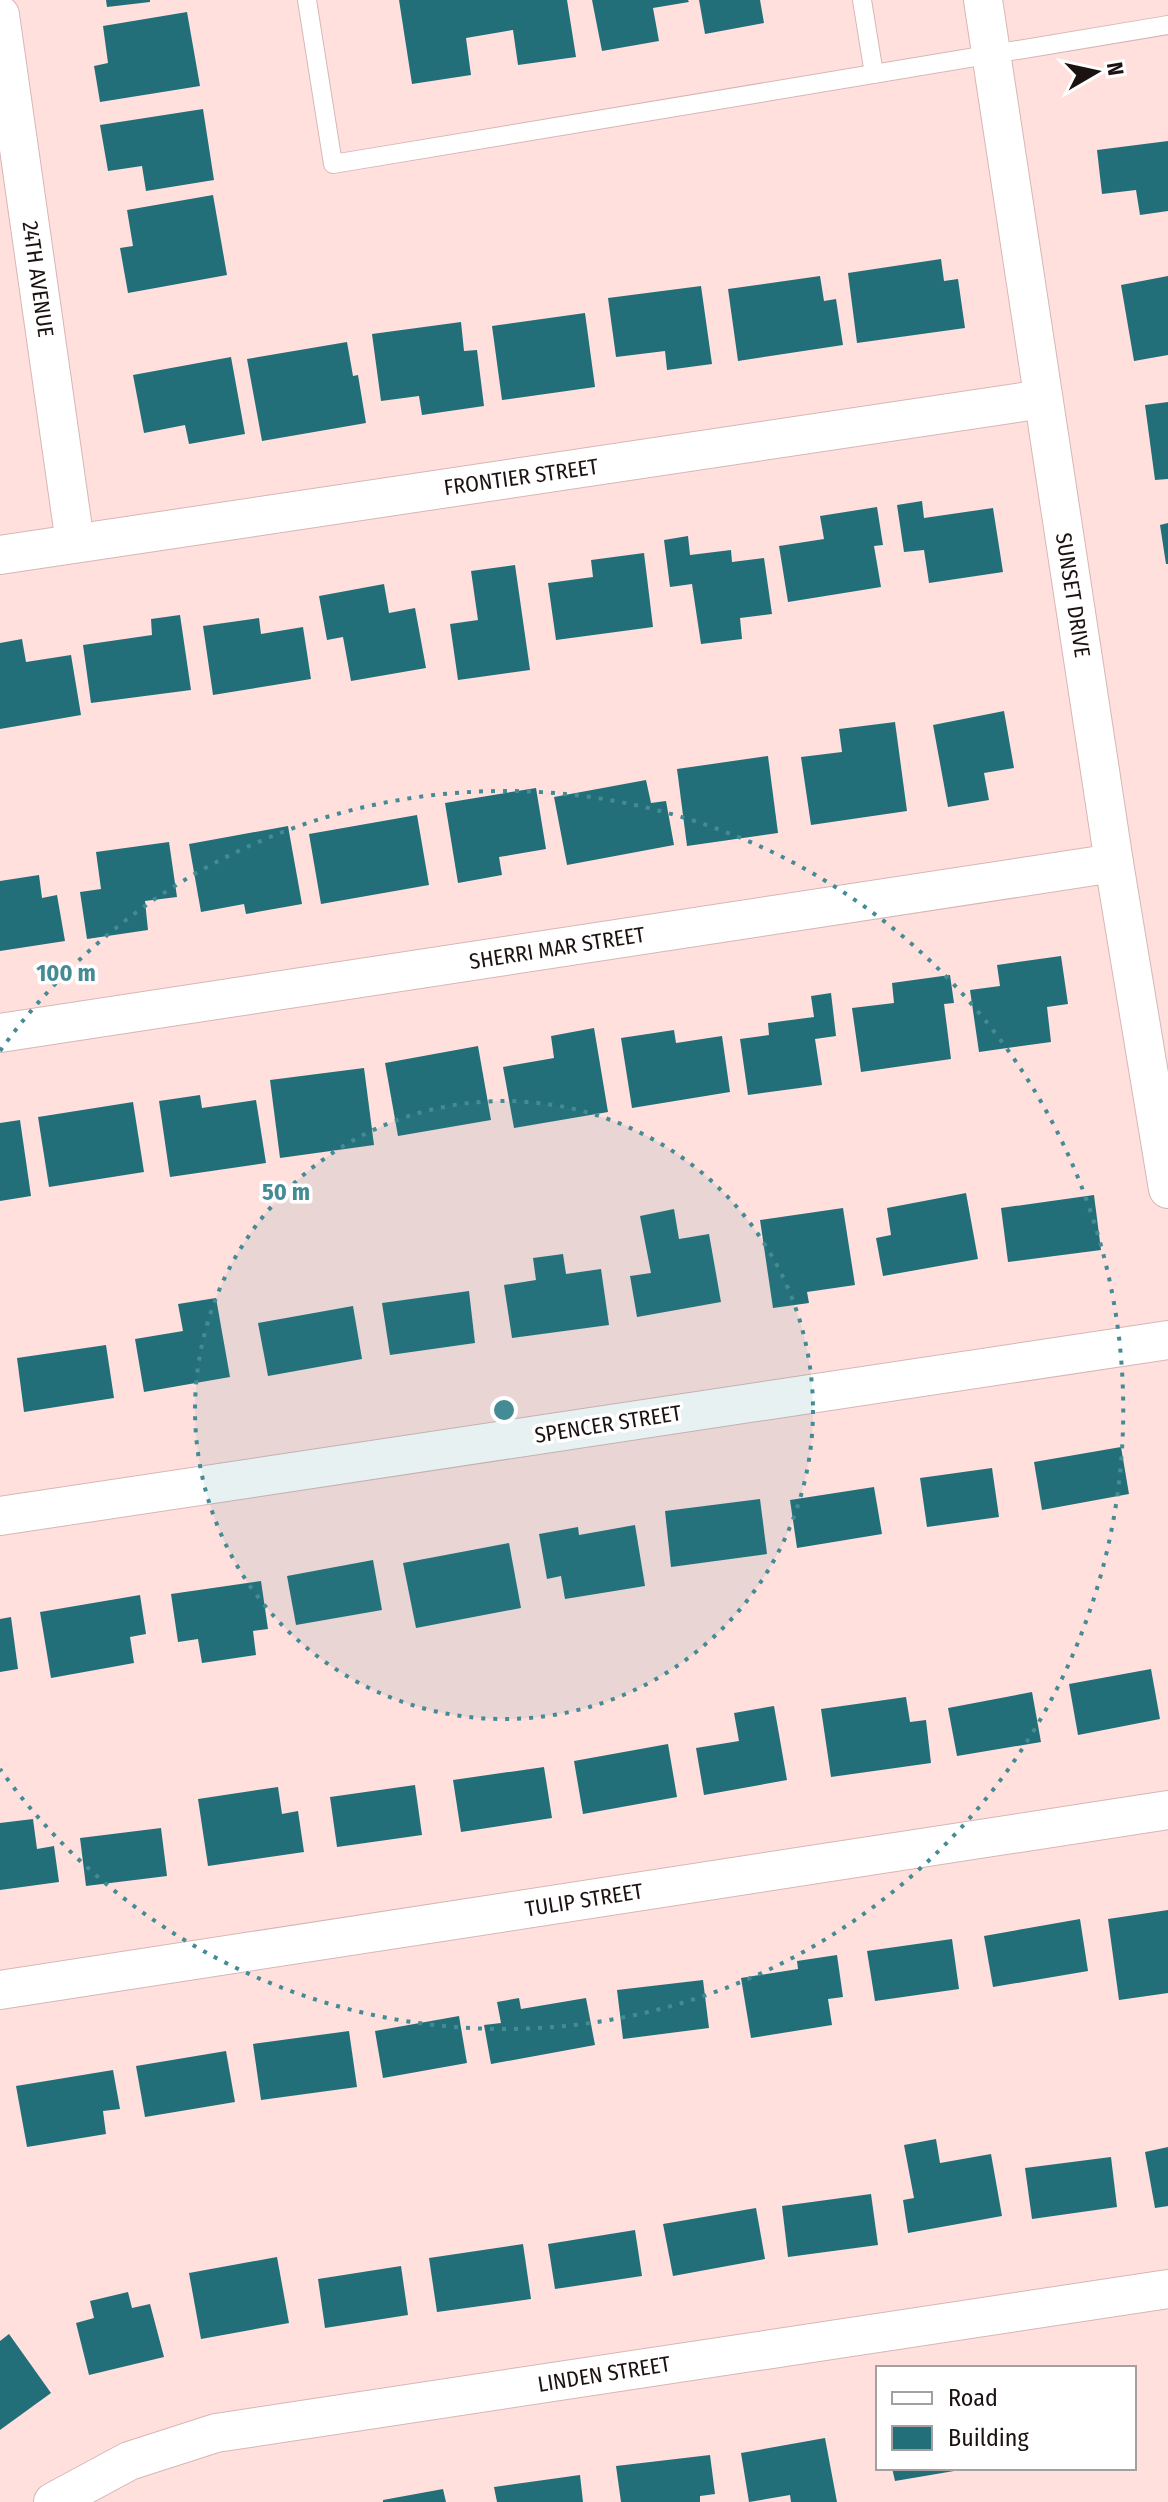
<svg xmlns="http://www.w3.org/2000/svg" width="1168" height="2502" font-family="'Fira Sans Condensed',sans-serif">
  <rect width="100%" height="100%" fill="#ffe0dd"/>
  <g fill="#226f79">
    <path d="M106,0H150V2L107,7Z"/>
    <path d="M399,0H567L576,57L518,65L513,30L466,38L471,75L412,84Z"/>
    <path d="M592,0H688L689,2L653,8L659,41L602,51Z"/>
    <path d="M699,0H760L764,23L705,34Z"/>
    <path d="M187,12L200,86L100,102L94,66L108,63L103,26Z"/>
    <path d="M203,109L214,180L146,191L142,166L108,171L100,125Z"/>
    <path d="M1168,141V211L1140,215L1136,190L1102,194L1097,150Z"/>
    <path d="M213,195L227,275L128,293L120,248L133,246L127,210Z"/>
    <path d="M941,259L944,281L958,279L965,328L857,343L848,273Z"/>
    <path d="M820,276L824,301L836,299L843,345L738,361L728,289Z"/>
    <path d="M1168,276V355L1134,361L1121,285Z"/>
    <path d="M701,286L712,364L667,370L665,351L616,357L608,298Z"/>
    <path d="M585,313L595,387L502,400L492,326Z"/>
    <path d="M461,322L464,351L477,350L484,406L422,415L419,396L381,401L372,334Z"/>
    <path d="M347,342L353,376L358,375L366,423L262,441L247,359Z"/>
    <path d="M231,357L245,434L189,444L185,425L144,433L133,375Z"/>
    <path d="M1168,402V479L1155,480L1145,405Z"/>
    <path d="M922,501L924,518L993,508L1003,572L929,583L924,550L904,552L897,505Z"/>
    <path d="M877,507L883,545L874,546L881,587L788,602L779,546L824,539L820,516Z"/>
    <path d="M1168,523V564H1166L1160,525Z"/>
    <path d="M688,536L690,555L731,550L732,562L764,558L772,614L740,618L742,639L701,644L692,584L670,587L664,540Z"/>
    <path d="M644,553L653,627L556,640L548,583L593,577L591,560Z"/>
    <path d="M515,565L530,670L458,680L450,624L478,620L471,571Z"/>
    <path d="M384,584L389,613L415,608L426,668L351,681L343,637L327,640L319,596Z"/>
    <path d="M180,615L191,690L91,703L83,645L152,635L151,619Z"/>
    <path d="M259,618L261,634L303,627L311,679L213,695L203,626Z"/>
    <path d="M22,639L26,662L71,655L81,715L0,729V643Z"/>
    <path d="M1004,711L1014,768L984,773L989,800L948,807L933,725Z"/>
    <path d="M895,722L907,811L811,825L801,757L842,752L839,729Z"/>
    <path d="M768,756L778,833L687,846L677,769Z"/>
    <path d="M646,780L651,803L666,801L674,845L567,865L554,797Z"/>
    <path d="M536,788L546,849L499,857L502,875L458,883L445,803Z"/>
    <path d="M417,815L429,885L321,904L309,834Z"/>
    <path d="M288,826L302,904L246,914L244,904L201,912L189,844Z"/>
    <path d="M169,842L177,897L145,901L148,930L87,939L80,892L101,889L96,852Z"/>
    <path d="M39,875L42,898L57,895L65,941L0,951V881Z"/>
    <path d="M1061,956L1068,1004L1047,1007L1051,1042L979,1052L970,990L1000,986L997,965Z"/>
    <path d="M950,975L954,1003L944,1004L951,1059L861,1072L852,1008L894,1003L892,983Z"/>
    <path d="M831,993L836,1036L815,1039L822,1085L748,1095L740,1039L769,1035L768,1023L814,1017L811,996Z"/>
    <path d="M594,1028L608,1112L514,1128L503,1067L554,1058L551,1036Z"/>
    <path d="M674,1030L676,1043L722,1036L730,1092L632,1108L621,1038Z"/>
    <path d="M478,1046L491,1120L398,1136L385,1063Z"/>
    <path d="M364,1068L374,1145L280,1158L270,1080Z"/>
    <path d="M200,1095L202,1108L256,1100L266,1163L170,1177L159,1101Z"/>
    <path d="M133,1102L144,1172L49,1187L38,1117Z"/>
    <path d="M20,1120L31,1196L0,1201V1123Z"/>
    <path d="M966,1193L978,1259L883,1276L876,1238L891,1235L887,1208Z"/>
    <path d="M1094,1195L1101,1250L1008,1262L1001,1208Z"/>
    <path d="M843,1208L855,1285L807,1292L809,1303L773,1308L760,1220Z"/>
    <path d="M674,1209L679,1239L709,1234L721,1302L637,1317L630,1276L651,1273L640,1216Z"/>
    <path d="M563,1254L566,1274L601,1269L609,1325L512,1338L504,1285L536,1280L533,1258Z"/>
    <path d="M469,1291L475,1343L390,1355L382,1303Z"/>
    <path d="M216,1298L230,1377L144,1392L135,1339L183,1331L178,1304Z"/>
    <path d="M353,1306L362,1359L268,1376L258,1323Z"/>
    <path d="M106,1345L114,1398L24,1412L17,1358Z"/>
    <path d="M1121,1447L1129,1494L1042,1510L1034,1462Z"/>
    <path d="M992,1468L999,1517L927,1527L920,1478Z"/>
    <path d="M874,1487L882,1534L797,1548L790,1500Z"/>
    <path d="M760,1499L767,1554L671,1567L665,1511Z"/>
    <path d="M635,1525L645,1586L565,1599L561,1576L547,1579L539,1534L578,1527L579,1535Z"/>
    <path d="M509,1543L521,1608L416,1628L403,1563Z"/>
    <path d="M373,1560L382,1610L296,1625L287,1576Z"/>
    <path d="M261,1581L268,1629L253,1631L256,1655L202,1663L198,1639L178,1642L171,1594Z"/>
    <path d="M140,1595L146,1634L130,1637L134,1663L51,1678L40,1612Z"/>
    <path d="M11,1617L18,1669L0,1672V1619Z"/>
    <path d="M1151,1669L1160,1719L1078,1735L1069,1684Z"/>
    <path d="M1032,1692L1041,1742L957,1756L948,1708Z"/>
    <path d="M906,1697L910,1722L926,1720L931,1763L831,1777L821,1709Z"/>
    <path d="M774,1706L787,1780L704,1795L696,1748L739,1741L734,1713Z"/>
    <path d="M668,1744L677,1797L583,1814L574,1761Z"/>
    <path d="M544,1767L552,1818L461,1832L453,1780Z"/>
    <path d="M415,1785L422,1835L337,1847L330,1797Z"/>
    <path d="M278,1787L282,1814L298,1811L304,1852L208,1866L198,1799Z"/>
    <path d="M33,1819L37,1849L54,1846L59,1882L0,1890V1823Z"/>
    <path d="M161,1828L167,1876L86,1886L80,1838Z"/>
    <path d="M1168,1910V1993L1119,2000L1108,1919Z"/>
    <path d="M1080,1919L1088,1971L993,1987L984,1936Z"/>
    <path d="M952,1939L959,1989L875,2001L867,1951Z"/>
    <path d="M837,1955L843,1997L828,1999L832,2025L751,2038L741,1978L798,1969L797,1961Z"/>
    <path d="M703,1980L709,2028L623,2039L617,1990Z"/>
    <path d="M519,1998L521,2009L586,1998L595,2045L491,2064L484,2025L501,2023L497,2002Z"/>
    <path d="M459,2016L467,2063L383,2078L375,2031Z"/>
    <path d="M349,2031L357,2087L261,2100L253,2044Z"/>
    <path d="M226,2051L235,2102L145,2117L136,2066Z"/>
    <path d="M113,2070L120,2109L103,2111L106,2134L27,2147L16,2086Z"/>
    <path d="M936,2139L940,2163L991,2154L1002,2216L908,2233L903,2200L914,2198L904,2145Z"/>
    <path d="M1168,2147V2206L1155,2208L1145,2152Z"/>
    <path d="M1111,2157L1117,2207L1032,2219L1025,2168Z"/>
    <path d="M871,2194L878,2245L788,2257L782,2206Z"/>
    <path d="M756,2208L765,2259L673,2276L663,2224Z"/>
    <path d="M635,2230L642,2276L555,2289L548,2244Z"/>
    <path d="M523,2244L531,2299L437,2312L429,2258Z"/>
    <path d="M277,2257L289,2323L201,2339L189,2273Z"/>
    <path d="M401,2266L408,2315L325,2328L318,2279Z"/>
    <path d="M128,2292L132,2308L150,2304L164,2357L89,2375L76,2323L94,2318L90,2301Z"/>
    <path d="M9,2334L51,2393L0,2430V2341Z"/>
    <path d="M825,2438L837,2502H791L790,2495L749,2502L741,2453Z"/>
    <path d="M710,2455L715,2494L700,2496V2502H621L616,2466Z"/>
    <path d="M892,2468H960V2470L895,2481Z"/>
    <path d="M580,2475L583,2502H497L494,2487Z"/>
    <path d="M443,2489L446,2502H383V2500Z"/>
  </g>
  <g fill="none" stroke-linecap="round" stroke-linejoin="round">
    <g stroke="#d6b7b5" stroke-width="20">
      <g id="service">
        <path d="M307,0L333,164L1168,25"/>
        <path d="M862,0L874,74"/>
      </g>
    </g>
    <g stroke="#d6b7b5" stroke-width="40">
      <g id="minor">
        <path d="M983,0L1114,863L1168,1189"/>
        <path d="M0,15L75,543"/>
        <path d="M0,555L1043,399"/>
        <path d="M0,1033L1114,863"/>
        <path d="M0,1516L1168,1340"/>
        <path d="M0,1990L1168,1810"/>
        <path d="M53,2502L129,2461L216,2433L1168,2289"/>
      </g>
    </g>
    <use href="#service" stroke="#fff" stroke-width="18"/>
    <use href="#minor" stroke="#fff" stroke-width="38"/>
  </g>
  <circle cx="504" cy="1410" r="309" fill="#458b95" fill-opacity=".12"/>
  <g fill="none" stroke="#458b95" stroke-width="4" stroke-dasharray="4 8">
    <circle cx="504" cy="1410" r="309"/>
    <path d="M0 1051A619 619 0 1 1 0 1769"/>
  </g>
  <g text-anchor="middle" dominant-baseline="central" stroke-width="7" stroke-linejoin="round" paint-order="stroke">
    <g font-size="22" fill="#1c1211" stroke="#fff">
      <text transform="translate(38 279) rotate(82)">24TH AVENUE</text>
      <text transform="translate(521 477) rotate(-8)">FRONTIER STREET</text>
      <text transform="translate(1073 595) rotate(81)">SUNSET DRIVE</text>
      <text transform="translate(557 948) rotate(-9)">SHERRI MAR STREET</text>
      <text transform="translate(608 1424) rotate(-9)">SPENCER STREET</text>
      <text transform="translate(584 1900) rotate(-9)">TULIP STREET</text>
      <text transform="translate(604 2374) rotate(-9)">LINDEN STREET</text>
    </g>
  </g>
  <circle cx="504" cy="1410" r="12" fill="#458b95" stroke="#fff" stroke-width="4"/>
  <g font-size="24" text-anchor="middle" font-weight="bold" fill="#458b95" stroke="#fff" stroke-width="7" stroke-linejoin="round" paint-order="stroke">
    <text x="66" y="981">100 m</text>
    <text x="286" y="1200">50 m</text>
  </g>
  <rect x="876" y="2366" width="260" height="104" fill="#ffffff" stroke="#a4a0a0" stroke-width="2"/>
  <rect x="892" y="2392" width="40" height="12" fill="#ffffff" stroke="#a4a0a0" stroke-width="2"/>
  <text x="948" y="2406" font-size="24" fill="#1c1211">Road</text>
  <rect x="892" y="2426" width="40" height="24" fill="#226f79" stroke="#a4a0a0" stroke-width="2"/>
  <text x="948" y="2446" font-size="24" fill="#1c1211">Building</text>
  <g transform="translate(1096 72) rotate(81)" stroke="#ffffff" stroke-width="6" paint-order="stroke">
  <path d="M0-6L14 30L0 20L-14 30Z" fill="#1c1211"/>
  <text y="-12" font-size="22" font-weight="bold" text-anchor="middle" fill="#1c1211">N</text>
  </g>
</svg>
